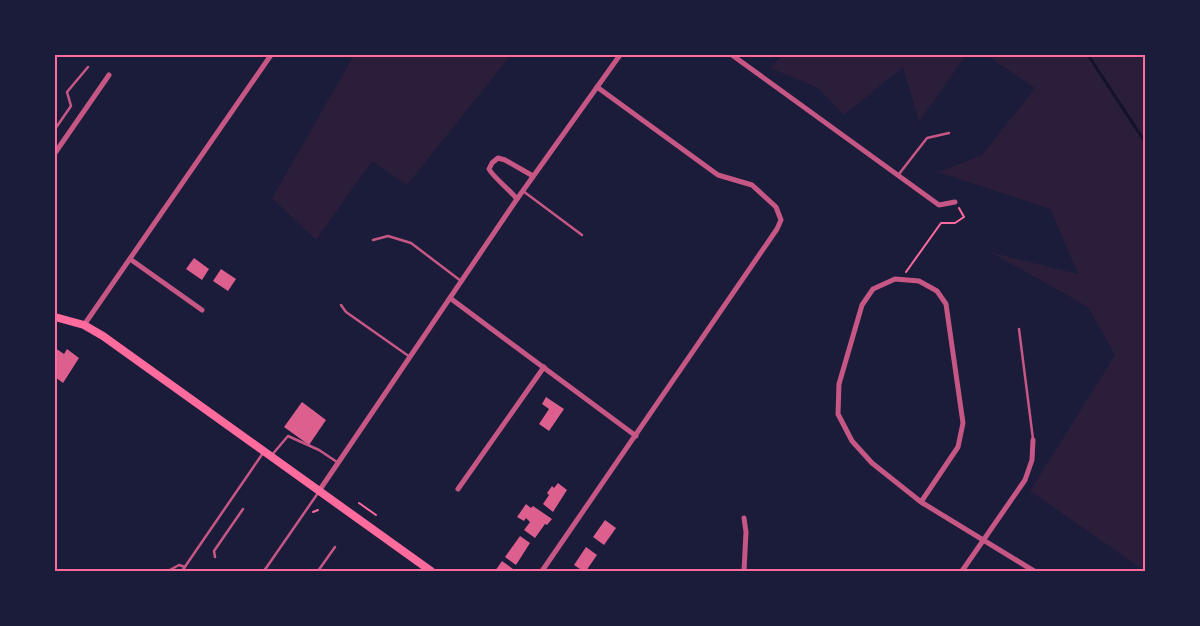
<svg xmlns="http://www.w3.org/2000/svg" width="1200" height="626" font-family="Poppins,sans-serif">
  <rect width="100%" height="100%" fill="#1b1b3a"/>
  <g fill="#2a1e3b">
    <path d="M354,55H511L407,185L372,161L316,240L272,198Z"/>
    <path d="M782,55H966L919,122L903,67L844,115L818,88L770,68Z"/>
    <path d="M986,55H1145V571L1030,491L1115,355L1088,307L990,252L1078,274L1050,209L937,172L981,156L1035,88Z"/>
  </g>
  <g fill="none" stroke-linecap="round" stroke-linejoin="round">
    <path stroke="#12122b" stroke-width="3" d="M1088,55L1145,142"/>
  </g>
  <g fill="#dd5f8e">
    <path d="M194,258L209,269L202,280L186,269Z"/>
    <path d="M221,269L236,279L228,291L213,281Z"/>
    <path d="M55,348L64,354L67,349L79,358L63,383L55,377Z"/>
    <path d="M546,397L564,409L549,431L539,424L549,409L542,404Z"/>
    <path d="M302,402L326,420L309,445L284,427Z"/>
    <path d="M558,483L567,490L553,512L543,504L549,495L547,493L552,486L554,488Z"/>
    <path d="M526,504L531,508L533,506L552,519L547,525L545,524L535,538L524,530L530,522L526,518L524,521L517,517Z"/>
    <path d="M605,520L616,528L604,545L593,537Z"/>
    <path d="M520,536L530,543L516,565L505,557Z"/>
    <path d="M586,547L597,555L586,571H583L574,565Z"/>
    <path d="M502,561L513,569L511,571H495Z"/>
  </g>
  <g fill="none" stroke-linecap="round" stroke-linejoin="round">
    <g stroke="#ff6b9d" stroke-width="2">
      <path d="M906,272L941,223H955L964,217L959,208"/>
      <path d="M359,503L376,515"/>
      <path d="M313,512L318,510"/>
    </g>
    <g stroke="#c65784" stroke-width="2.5">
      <path d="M55,129L71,106L67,92L88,67"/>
      <path d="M899,174L927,138L949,133"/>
      <path d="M523,191L582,235"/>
      <path d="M373,240L388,236L411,243L461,281"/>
      <path d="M341,305L346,312L410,357"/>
      <path d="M1019,329L1033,439"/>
      <path d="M271,456L288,436L319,450L337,462"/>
      <path d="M215,557L214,551L243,509"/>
      <path d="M168,571L179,565L185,567"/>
      <path d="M182,571L263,453"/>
      <path d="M264,571L318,493"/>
      <path d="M318,571L335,547"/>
    </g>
    <g stroke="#c65784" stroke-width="5">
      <path d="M732,55L939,205L955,202"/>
      <path d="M55,153L109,75"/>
      <path d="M517,199C510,190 493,177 489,169L492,163L498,158L505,160L533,176"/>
      <path d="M130,259L202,310"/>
      <path d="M450,298L636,436"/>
      <path d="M84,325L271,55"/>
      <path d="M458,489L544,367"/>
      <path d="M319,491L517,199L620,55"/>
      <path d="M921,502L958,447L963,423L946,304L937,291L919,281L895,279L873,289L862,305L839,384L838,414L852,441L872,463L921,502L1034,571"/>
      <path d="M744,518L746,532L744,571"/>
      <path d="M542,571L777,229L781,220L776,207L752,185L718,175L597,87"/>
      <path d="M962,571L1025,480L1032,460L1033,440"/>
    </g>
    <path stroke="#ff6b9d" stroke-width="8" d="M55,317L84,325L103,336L431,571"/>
  </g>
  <rect width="1200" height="626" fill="none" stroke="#1b1b3a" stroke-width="112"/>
  <rect x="56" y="56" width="1088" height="514" fill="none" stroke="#ff6b9d" stroke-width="2"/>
</svg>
